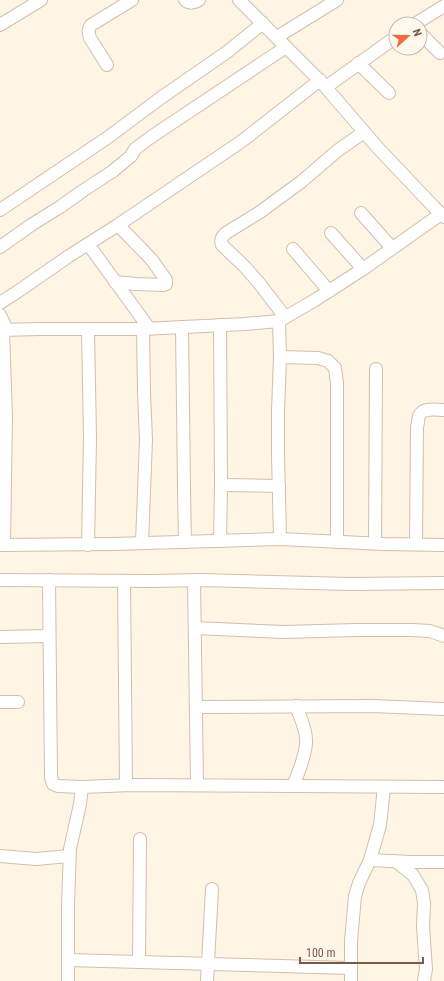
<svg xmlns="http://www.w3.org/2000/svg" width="444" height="981" font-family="'Roboto Condensed',sans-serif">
  <rect width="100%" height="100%" fill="#fef5e5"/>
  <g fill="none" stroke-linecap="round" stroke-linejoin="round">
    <g stroke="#d3beac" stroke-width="14">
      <g id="minor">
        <path d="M185,0C189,4 195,3 199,0"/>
        <path d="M239,0L322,83L378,148L433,206L444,217"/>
        <path d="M415,24L444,6"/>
        <path d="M0,25L41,0"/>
        <path d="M420,33L440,53"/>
        <path d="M277,37L337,0"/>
        <path d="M358,63L389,93"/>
        <path d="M107,65L90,38C88,32 88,29 91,25L132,0"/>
        <path d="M326,87L396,37"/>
        <path d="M0,210L107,138L162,97L227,52L263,23"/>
        <path d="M361,213L392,248"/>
        <path d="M331,233L363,269"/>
        <path d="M88,244L149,328"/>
        <path d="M0,247L31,225L60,207L84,190L113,171L131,156L135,149L151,137L286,47"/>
        <path d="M293,249L329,291"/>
        <path d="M115,282L136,284L164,285L166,284V280L164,277L152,260L118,225"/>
        <path d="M0,303L17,292L69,256L118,225L242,141L320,80"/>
        <path d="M0,315L7,330"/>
        <path d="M285,317L259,283L245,267L222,245C220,239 222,237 226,233L260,212L301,182L337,151L364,132"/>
        <path d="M279,321L280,357L278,411V454L280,539"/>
        <path d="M182,327L184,489L185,542"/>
        <path d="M0,330L39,329H143L245,324L279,321L315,300L363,269L441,214"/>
        <path d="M3,330L6,418L4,545"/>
        <path d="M280,357L318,358L328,361L335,368L337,383V542"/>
        <path d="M221,485L279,486"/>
        <path d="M220,541L221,485L220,325"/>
        <path d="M142,543L146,440L144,392L143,329"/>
        <path d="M375,543L376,369"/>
        <path d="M416,544L417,427C418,424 418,419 419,416C423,407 436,410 444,410"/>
        <path d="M0,545L112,544L280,539L384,544L444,545"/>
        <path d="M88,545L90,438L88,329"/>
        <path d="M0,580L152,581L202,580L349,584L444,583"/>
        <path d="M49,580L51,777L53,784L58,786L82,787L132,785L444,787"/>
        <path d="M194,580L197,785"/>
        <path d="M124,581L126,785"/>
        <path d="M195,628L284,632L356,630H412L430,631L444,636"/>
        <path d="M0,637L49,636"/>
        <path d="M0,702H18"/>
        <path d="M196,707L372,706L444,709"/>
        <path d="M293,786C298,774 307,752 306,740C306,728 300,717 296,706"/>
        <path d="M0,856L36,859L69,856"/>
        <path d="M370,860L412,862H444"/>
        <path d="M397,862L413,875L422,890L424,903L423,927L426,969L424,981"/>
        <path d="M68,960L351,968"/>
        <path d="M139,962L140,839"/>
        <path d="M68,981V905L70,849L80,804L82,787"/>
        <path d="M207,981L212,889"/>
        <path d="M351,981V941L355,896L359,883L370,860L380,825L384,787"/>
      </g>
    </g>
    <use href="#minor" stroke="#fff" stroke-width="12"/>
  </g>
  <g transform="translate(408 36) rotate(69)"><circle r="19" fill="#fff8ed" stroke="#c9b9ab"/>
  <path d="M0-3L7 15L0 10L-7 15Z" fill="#f26b40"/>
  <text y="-6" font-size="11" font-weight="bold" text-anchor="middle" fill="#795a47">N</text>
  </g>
  <path d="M300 957v6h123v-6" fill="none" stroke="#795a47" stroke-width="2"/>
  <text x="306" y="957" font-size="12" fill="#795a47" stroke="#fff8ed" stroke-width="3" paint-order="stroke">100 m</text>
</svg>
